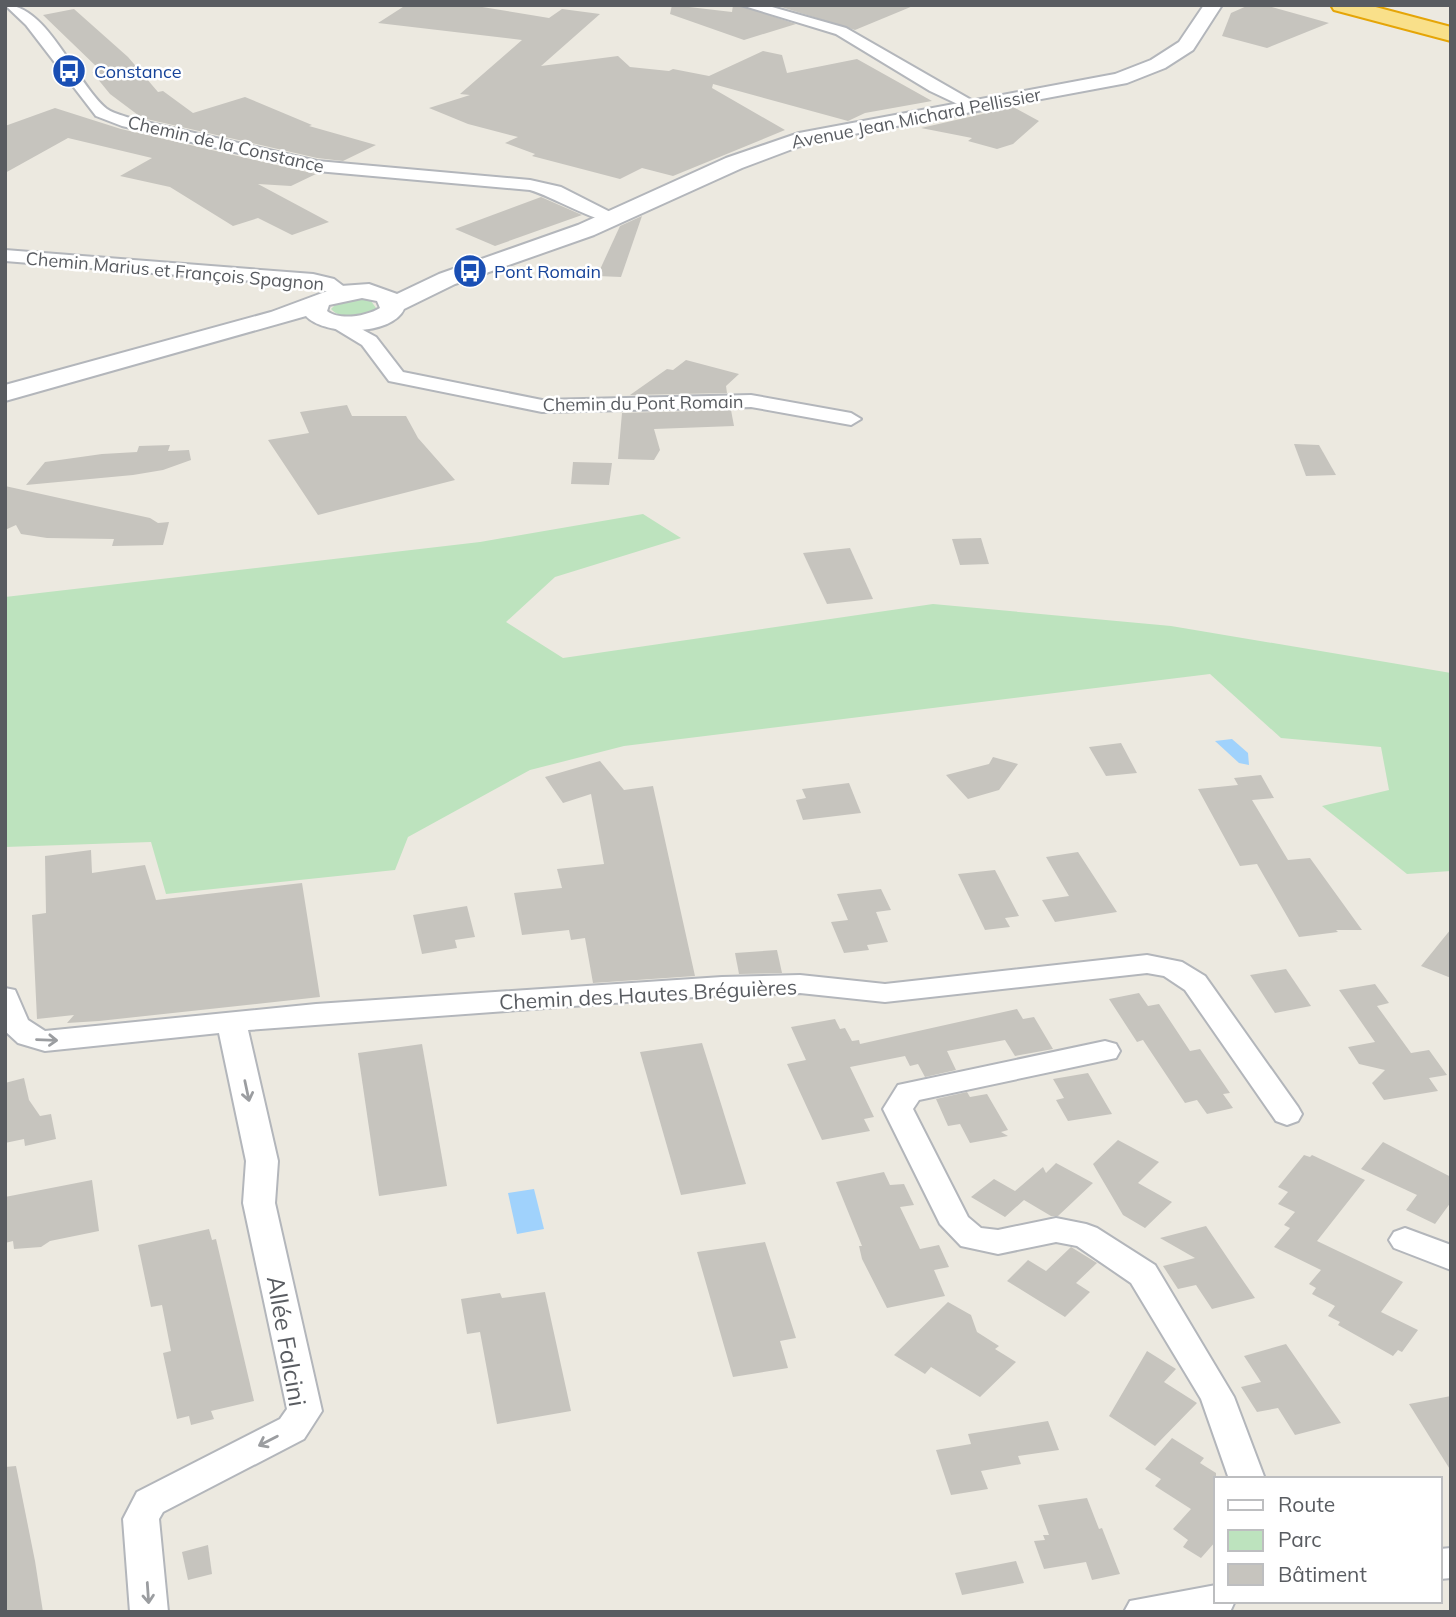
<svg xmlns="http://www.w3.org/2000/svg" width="1456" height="1617" font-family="Mulish,sans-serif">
  <rect width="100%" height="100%" fill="#ece9e0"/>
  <g fill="#bde3be">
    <path d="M356,298L371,301L376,308C365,319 342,321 331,309L338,302Z"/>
    <path d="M643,514L681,538L555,577L506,622L563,658L933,604L1171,626L1451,673V871L1407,874L1322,806L1389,790L1381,747L1281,738L1210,674L624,746L530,770L408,837L395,870L166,894L151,842L5,847V597L480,542Z"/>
  </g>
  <g fill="#a0d2fc">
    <path d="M1232,739L1248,753L1249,765L1239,763L1215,741Z"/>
    <path d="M534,1189L544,1229L517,1234L508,1193Z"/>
  </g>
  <g fill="#c6c4be">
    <path d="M406,5H470L549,18L562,9L600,14L541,66L618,56L630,67L669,71L673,69L709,76L763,51L782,55L787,73L857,59L932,101L865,113L848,121L713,84L712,88L785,130L673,176L642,168L620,179L532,156L535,154L505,143L518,137L468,124L429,108L470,95L460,94L522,40L378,23Z"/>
    <path d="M672,5L732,12L733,5H739L796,24L744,40L670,14Z"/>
    <path d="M775,5H913V6L855,30Z"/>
    <path d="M1249,5H1265L1329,23L1267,48L1222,36L1231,13Z"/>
    <path d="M74,9L128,57L158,92L163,91L193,113L245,97L312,125L309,126L376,145L343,161L317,158L142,118L110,94L92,72L100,70L43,15Z"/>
    <path d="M1013,107L1039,121L1013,144L997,149L968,141L972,138L921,128Z"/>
    <path d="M55,108L121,129L316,174L291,186L258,184L329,222L292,235L258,218L233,226L170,187L120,176L152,158L68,138L5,173V126Z"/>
    <path d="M541,197L582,215L495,246L455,229Z"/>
    <path d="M642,216L621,277L597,276L620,226Z"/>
    <path d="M686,360L739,374L726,386L727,393L630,395L667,369L673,370Z"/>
    <path d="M347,405L352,416H406L418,438L455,480L318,515L268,440L309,433L300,412Z"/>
    <path d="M731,410L734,426L654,429L660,450L654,460L618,459L622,413Z"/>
    <path d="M1294,444L1319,445L1336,475L1306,476Z"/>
    <path d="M170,445L168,451L189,450L191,460L163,470L133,475L26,485L45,462L102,454L137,452L139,446Z"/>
    <path d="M573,462L612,463L609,485L571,484Z"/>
    <path d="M5,486L150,518L158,523L169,522L163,545L112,546L114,539L47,538L21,534L16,525L5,530Z"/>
    <path d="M981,538L989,564L960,565L952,539Z"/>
    <path d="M850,548L873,599L827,604L803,553Z"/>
    <path d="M1121,743L1137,773L1106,776L1089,747Z"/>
    <path d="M993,757L1018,764L999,790L968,799L946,775L989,764Z"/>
    <path d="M600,761L624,790L653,786L695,976L593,983L585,938L571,940L569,930L522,935L514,893L562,888L557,869L604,864L591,794L563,803L545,777Z"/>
    <path d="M1261,775L1274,798L1252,800L1288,860L1310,858L1362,930H1336L1338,932L1299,937L1257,864L1240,866L1198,789L1238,785L1234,778Z"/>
    <path d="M849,783L861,813L803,820L796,800L806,798L802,789Z"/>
    <path d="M91,850L92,873L145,865L156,900L302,883L320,997L99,1021L67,1023L74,1015L37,1019L32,915L46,913L45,856Z"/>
    <path d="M1078,852L1117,912L1055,922L1042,900L1069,896L1046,857Z"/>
    <path d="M995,870L1019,916L1005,918L1010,927L985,930L958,874Z"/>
    <path d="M881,889L891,910L876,912L888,942L867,945L869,950L844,953L831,922L848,920L837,894Z"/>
    <path d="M467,906L475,937L455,940L457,948L422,954L413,915Z"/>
    <path d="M1451,929V978L1421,966Z"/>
    <path d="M777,950L782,973L739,974L735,953Z"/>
    <path d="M1286,969L1311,1006L1275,1013L1250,975Z"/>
    <path d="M1375,984L1389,1003L1377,1006L1411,1053L1429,1050L1447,1075L1429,1078L1438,1091L1384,1100L1372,1083L1385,1070L1359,1064L1348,1047L1375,1042L1339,990Z"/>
    <path d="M1139,993L1148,1006L1159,1004L1190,1051L1200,1049L1230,1093L1223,1094L1233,1108L1207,1114L1197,1100L1185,1103L1143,1040L1137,1042L1109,999Z"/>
    <path d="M1017,1009L1023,1019L1034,1017L1053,1049L1015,1056L1005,1040L947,1051L956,1070L925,1077L918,1064L910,1066L905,1056L850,1067L874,1117L864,1119L870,1131L822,1140L787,1064L806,1060L791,1027L835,1019L840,1029L845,1028L852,1041L859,1040L860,1044Z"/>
    <path d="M702,1043L746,1184L681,1195L640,1052Z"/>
    <path d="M422,1044L447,1186L379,1196L358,1053Z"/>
    <path d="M1088,1073L1112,1114L1068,1121L1056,1100L1064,1098L1053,1079Z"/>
    <path d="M24,1078L29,1100L40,1116L51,1114L56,1139L25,1146L24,1139L5,1143V1083Z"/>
    <path d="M967,1092L970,1097L987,1094L1008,1130L1001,1132L1008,1136L970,1143L960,1124L948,1126L936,1099Z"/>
    <path d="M1118,1140L1159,1162L1138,1183L1172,1202L1145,1228L1123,1215L1093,1164Z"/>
    <path d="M1383,1142L1451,1177V1202L1435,1224L1406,1210L1417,1195L1361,1169Z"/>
    <path d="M1304,1155L1310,1157L1312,1155L1365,1180L1317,1241L1403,1282L1381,1312L1418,1330L1402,1352L1398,1350L1393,1356L1338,1325L1340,1322L1328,1316L1335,1306L1312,1294L1316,1288L1309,1284L1321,1270L1274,1247L1290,1228L1284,1225L1295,1212L1278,1204L1288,1192L1278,1187Z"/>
    <path d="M1056,1163L1093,1183L1058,1216H1051L1024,1200L1005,1217L971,1197L994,1179L1015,1191L1043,1167L1046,1173Z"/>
    <path d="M884,1172L890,1185L904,1184L914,1205L900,1207L920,1249L939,1245L949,1267L934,1270L945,1296L887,1308L862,1259L859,1246H862L836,1182Z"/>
    <path d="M92,1180L99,1231L50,1241L41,1247L14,1249L13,1241L5,1243V1197Z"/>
    <path d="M1206,1226L1235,1269L1255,1298L1212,1309L1196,1285L1178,1289L1163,1266L1195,1258L1160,1238Z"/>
    <path d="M209,1229L212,1240L216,1239L254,1401L211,1411L214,1419L191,1425L189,1416L177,1419L163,1353L171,1351L162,1305L151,1307L138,1245Z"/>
    <path d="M765,1242L796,1338L780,1341L788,1368L733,1377L697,1252Z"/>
    <path d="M1071,1247L1097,1263L1076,1283L1090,1292L1065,1317L1007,1281L1028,1260L1046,1271Z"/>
    <path d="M545,1292L571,1411L497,1424L480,1332L467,1334L461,1299L500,1293L502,1298Z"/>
    <path d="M948,1302L971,1315L977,1332L999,1346L995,1349L1016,1362L980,1397L931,1367L925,1374L894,1355Z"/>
    <path d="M1286,1344L1322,1396L1341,1423L1295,1435L1278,1408L1257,1412L1241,1387L1261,1382L1244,1356Z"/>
    <path d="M1147,1351L1176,1369L1164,1382L1197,1403L1155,1446L1109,1416Z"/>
    <path d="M1451,1396V1471L1409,1404Z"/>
    <path d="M1048,1421L1059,1450L1018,1456L1021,1464L981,1471L988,1489L951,1495L936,1450L971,1444L968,1434Z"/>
    <path d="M1172,1438L1204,1458L1200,1463L1216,1473V1541L1201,1558L1183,1547L1188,1540L1173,1529L1191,1509L1155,1486L1161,1479L1145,1469Z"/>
    <path d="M16,1466L35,1561L43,1612H5V1467Z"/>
    <path d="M1087,1498L1099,1529L1102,1528L1120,1574L1092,1580L1086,1562L1044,1569L1034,1541L1045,1540L1043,1535H1049L1038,1505Z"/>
    <path d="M208,1545L212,1574L188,1580L182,1552Z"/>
    <path d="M1016,1561L1024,1583L962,1595L955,1573Z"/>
  </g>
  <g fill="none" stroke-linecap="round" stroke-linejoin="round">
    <g stroke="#b3b6bb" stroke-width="4">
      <g id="minor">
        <path d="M5,5C48,5 76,84 107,109C114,114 125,116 133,119L317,161L530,180L561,187L622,218L619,222C601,226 552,196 530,190L317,171L122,126L96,116L26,25Z"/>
        <path d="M741,5H765L846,28L980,105L972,110L966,108L930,91L836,34Z"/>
        <path d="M5,250L313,274L334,279L351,292L342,298L313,286L5,261Z"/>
        <path d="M341,318L376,337L403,372L542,400L751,395L851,413L861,419L851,425L751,407L542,412L389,381L362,345L334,328L331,324Z"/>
        <path d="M1147,955L1182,962L1205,976L1298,1107L1302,1114L1298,1121L1287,1125L1276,1121L1185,990L1164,976L1147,973L885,1002L800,993L722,995L248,1030L278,1161L275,1203L322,1411L304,1439L163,1512L159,1519L168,1612H130L123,1519L137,1492L280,1419L287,1409L243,1203L246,1161L219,1033L45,1051L18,1043L5,1031V988L15,990L28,1020L45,1031L316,1004L722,977L800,975L885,984Z"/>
        <path d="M1105,1041L1116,1044L1120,1051L1116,1058L919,1100L913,1109L968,1217L981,1228L998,1230L1056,1218L1086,1224L1097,1228L1155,1265L1234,1397L1265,1479H1229L1201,1399L1131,1283L1077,1246L1056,1242L998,1254L961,1246L940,1224L883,1109L898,1085Z"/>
        <path d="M1405,1228L1451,1245V1270L1394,1248L1389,1240L1394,1232Z"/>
        <path d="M1451,1548V1578L1440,1579V1549Z"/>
        <path d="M1216,1585V1601H1235L1230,1612H1124L1130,1601Z"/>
      </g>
    </g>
    <g stroke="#b3b6bb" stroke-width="4">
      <path id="tertiary" d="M1204,5H1222L1193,50L1165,68L1127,83L811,142L742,168L594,235L455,284L404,309C392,336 324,336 306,316L5,401V385L271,312L341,286L369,284L397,294L439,274L578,225L726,158L799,133L1115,74L1151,60L1179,42ZM362,298L377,301L380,308C367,316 340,321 327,311L329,305Z"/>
    </g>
    <g stroke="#e5a507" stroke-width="4">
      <path id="motorway" d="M1331,5H1368L1451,27V41L1334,10Z"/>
    </g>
    <use href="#minor" fill="#fff" fill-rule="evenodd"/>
    <use href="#tertiary" fill="#fff" fill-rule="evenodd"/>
    <use href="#motorway" fill="#f9e08a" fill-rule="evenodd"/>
  </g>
  <defs><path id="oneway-shaft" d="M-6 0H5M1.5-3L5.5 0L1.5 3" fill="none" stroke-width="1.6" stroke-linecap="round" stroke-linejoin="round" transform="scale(1.75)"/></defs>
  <g stroke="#9b9da0">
    <use href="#oneway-shaft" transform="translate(47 1040) rotate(2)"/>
    <use href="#oneway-shaft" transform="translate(247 1091) rotate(78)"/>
    <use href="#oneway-shaft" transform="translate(268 1441) rotate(153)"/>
    <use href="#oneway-shaft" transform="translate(148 1593) rotate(86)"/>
  </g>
  <defs>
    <g id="bus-disc" transform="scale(1.75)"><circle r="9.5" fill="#1a4fb4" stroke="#fff"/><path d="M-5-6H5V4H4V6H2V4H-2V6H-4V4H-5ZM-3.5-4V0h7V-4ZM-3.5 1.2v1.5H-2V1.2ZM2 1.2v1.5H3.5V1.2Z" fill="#fff"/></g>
  </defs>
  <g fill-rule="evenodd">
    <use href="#bus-disc" x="69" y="71"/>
    <use href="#bus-disc" x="470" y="271"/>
  </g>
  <g text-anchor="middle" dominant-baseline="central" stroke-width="5" stroke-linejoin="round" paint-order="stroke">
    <g font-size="18" fill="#164399" stroke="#fff" text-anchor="start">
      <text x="94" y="71">Constance</text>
      <text x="494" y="271">Pont Romain</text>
    </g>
    <g font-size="18" fill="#595c61" stroke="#fff">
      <text transform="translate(916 118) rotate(-11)">Avenue Jean Michard Pellissier</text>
      <text transform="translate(226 144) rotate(13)">Chemin de la Constance</text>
      <text transform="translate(175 271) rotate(5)">Chemin Marius et François Spagnon</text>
      <text transform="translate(643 403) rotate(-1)">Chemin du Pont Romain</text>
    </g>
    <g font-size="21" fill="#595c61" stroke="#fff">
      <text transform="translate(648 994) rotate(-3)">Chemin des Hautes Bréguières</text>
    </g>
    <g font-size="24" fill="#595c61" stroke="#fff">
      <text transform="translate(287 1341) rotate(80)">Allée Falcini</text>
    </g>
  </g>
  <rect width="1456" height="1617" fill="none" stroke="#595c61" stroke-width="14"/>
  <rect x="1214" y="1477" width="228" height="126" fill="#ffffff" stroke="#bdbec0" stroke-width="2"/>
  <rect x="1228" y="1500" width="35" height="10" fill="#ffffff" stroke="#bdbec0" stroke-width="2"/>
  <text x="1278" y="1512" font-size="21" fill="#595c61">Route</text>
  <rect x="1228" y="1530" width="35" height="21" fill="#bde3be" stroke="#bdbec0" stroke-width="2"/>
  <text x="1278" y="1547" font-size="21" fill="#595c61">Parc</text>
  <rect x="1228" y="1564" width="35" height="21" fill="#c6c4be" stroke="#bdbec0" stroke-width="2"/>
  <text x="1278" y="1582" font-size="21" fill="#595c61">Bâtiment</text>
</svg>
